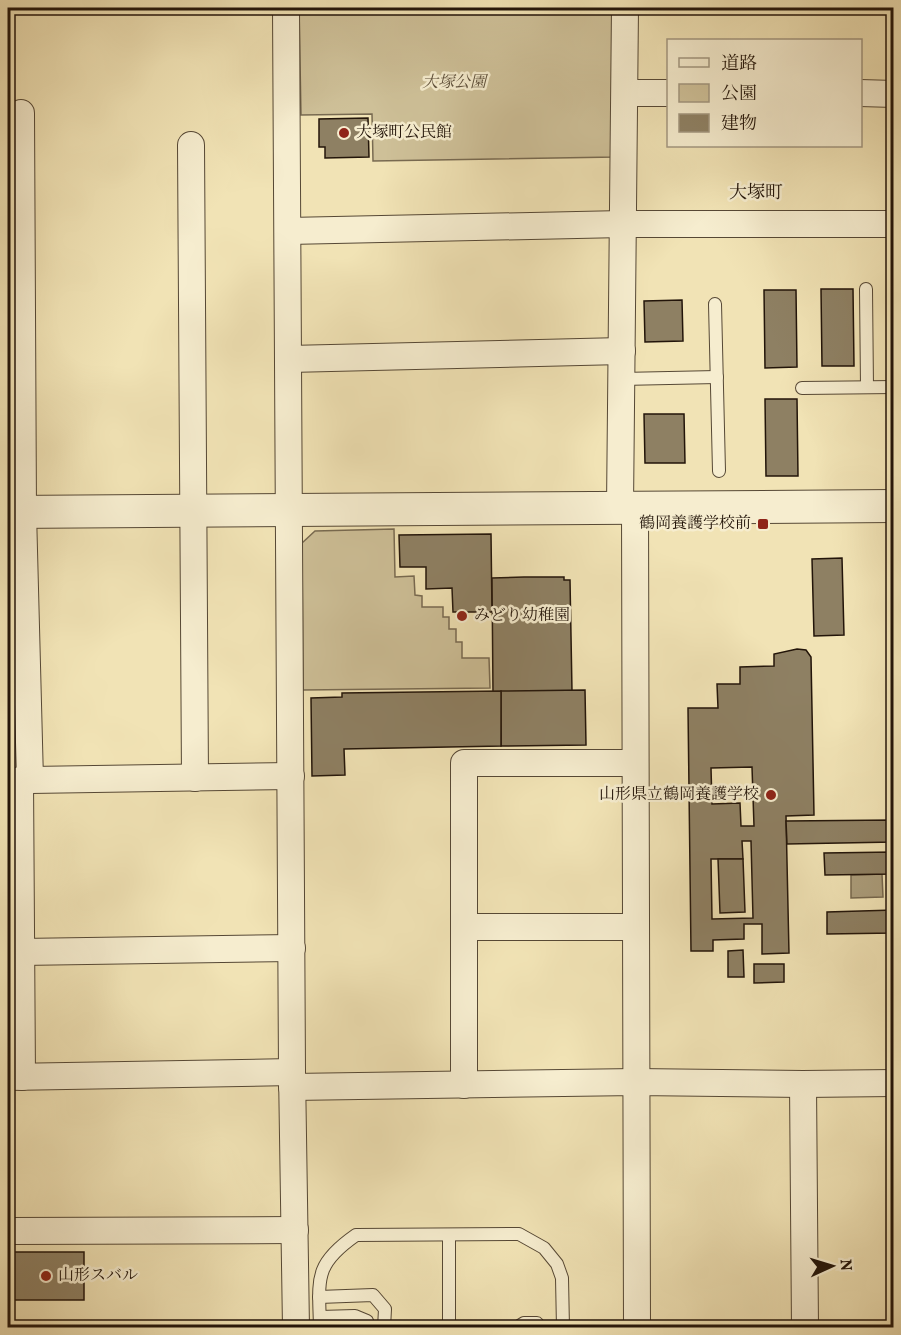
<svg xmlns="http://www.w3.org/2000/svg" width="901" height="1335" font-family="Vollkorn,'Noto Serif JP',serif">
  <rect width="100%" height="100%" fill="#f1e3b5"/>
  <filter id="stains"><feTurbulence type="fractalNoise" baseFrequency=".00333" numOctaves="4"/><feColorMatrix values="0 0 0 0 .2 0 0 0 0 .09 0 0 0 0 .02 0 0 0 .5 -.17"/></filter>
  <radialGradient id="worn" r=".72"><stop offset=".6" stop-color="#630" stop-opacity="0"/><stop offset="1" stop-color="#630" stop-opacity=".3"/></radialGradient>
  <g fill="#cec098" stroke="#786a51" stroke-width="1.5">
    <path d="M299,8H615L616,157L373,161L372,114L301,115Z"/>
    <path d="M394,529L395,577L414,576L415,595L422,596V607H443V617H449V629H456V642H462V658H489L490,688L303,690L302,543L315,531Z"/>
  </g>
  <path fill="#ab9d7b" stroke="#75674e" stroke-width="1.5" d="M882,874L883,897L851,898V875Z"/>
  <g fill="#8e8063" stroke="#23150a" stroke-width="1.5" fill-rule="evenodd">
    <path d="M368,118L369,157L325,158V147H319V119Z"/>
    <path d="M821,289H853L854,366H822Z"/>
    <path d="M764,290H796L797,367L765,368Z"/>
    <path d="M682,300L683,341L645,342L644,301Z"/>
    <path d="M765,399H797L798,476H766Z"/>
    <path d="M644,414H684L685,463H645Z"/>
    <path d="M491,534L492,612H453L452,588L426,589V567H400L399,535Z"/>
    <path d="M842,558L844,635L814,636L812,559Z"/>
    <path d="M524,577H564V580H570L572,691L493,692L492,578Z"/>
    <path d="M797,649L806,650L811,657L814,815L786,816L789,953L762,954V924H744V939L713,940V951H691L688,708H718L717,684H740V667L774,666V654ZM752,767L754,826H741L740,803L712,804L711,768ZM742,841H751L753,918L712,919L711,859H743Z"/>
    <path d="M585,690L586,745L501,746V691Z"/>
    <path d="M501,691V746L344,749L345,775L312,776L311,698L342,697V693Z"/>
    <path d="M894,820V842L787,844L786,821Z"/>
    <path d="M894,852V874L825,875L824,853Z"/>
    <path d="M718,859H743L745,912L720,913Z"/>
    <path d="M894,910V933L827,934V912Z"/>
    <path d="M743,950L744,977H728V951Z"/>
    <path d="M754,964H784V982L754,983Z"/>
    <rect x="8" y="1252" width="76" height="48"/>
    <rect x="582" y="1321" width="39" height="7"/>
  </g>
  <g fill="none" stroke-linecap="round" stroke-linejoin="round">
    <g stroke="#564835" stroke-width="14">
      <g id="service">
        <path d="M866,289L867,387"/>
        <path d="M715,304L719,471"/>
        <path d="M621,379L717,377"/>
        <path d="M802,388L894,387"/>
        <path d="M319,1297L373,1295L385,1309L384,1328"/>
        <path d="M320,1317L355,1316L367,1321L369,1328"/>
        <path d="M320,1328C319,1279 313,1265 356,1235L519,1234L544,1248L557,1264L562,1278L563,1328"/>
        <path d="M449,1328V1236"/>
        <path d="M516,1328L524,1323H537L541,1328"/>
      </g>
    </g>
    <g stroke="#564835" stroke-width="28">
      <g id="minor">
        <path d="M286,8L292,1072L296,1328"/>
        <path d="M625,93H668"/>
        <path d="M860,93L894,94"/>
        <path d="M21,113L23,512L30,780H20L22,1077"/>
        <path d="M191,145L195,778"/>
        <path d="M288,231L623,224H894"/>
        <path d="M289,359L622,351"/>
        <path d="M620,507L625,8"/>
        <path d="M635,508L637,1328"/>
        <path d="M30,780L291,776"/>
        <path d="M464,927H635"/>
        <path d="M20,952L292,948"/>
        <path d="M8,1077L292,1072"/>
        <path d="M803,1084L805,1328"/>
        <path d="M464,1085V763H635"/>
        <path d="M292,1087L636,1082L803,1084L894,1083"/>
        <path d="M8,1231L295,1230"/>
      </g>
    </g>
    <g stroke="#564835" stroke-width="34">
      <path id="tertiary" d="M8,512L894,506"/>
    </g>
    <use href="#service" stroke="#f6edcf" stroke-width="12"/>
    <use href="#minor" stroke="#f6edcf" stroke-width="26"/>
    <use href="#tertiary" stroke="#f6edcf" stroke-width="32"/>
  </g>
  <g fill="#8f2418" stroke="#f6edcf" stroke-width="2">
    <circle cx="344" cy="133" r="6"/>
    <rect x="757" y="518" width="12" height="12" rx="3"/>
    <circle cx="462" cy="616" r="6"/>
    <circle cx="771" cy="795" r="6"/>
    <circle cx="46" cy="1276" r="6"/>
  </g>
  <g text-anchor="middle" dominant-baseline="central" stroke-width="5" stroke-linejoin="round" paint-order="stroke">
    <g font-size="16" font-style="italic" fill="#5f513c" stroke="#f6edcf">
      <text x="454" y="83">大塚公園</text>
    </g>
    <g font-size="16" fill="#23150a" stroke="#f6edcf" text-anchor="start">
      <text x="356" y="133">大塚町公民館</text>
      <text x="751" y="524" text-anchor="end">鶴岡養護学校前</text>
      <text x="474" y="616">みどり幼稚園</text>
      <text x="759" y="795" text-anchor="end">山形県立鶴岡養護学校</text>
      <text x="58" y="1276">山形スバル</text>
    </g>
    <g font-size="18" fill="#23150a" stroke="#f6edcf">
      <text x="756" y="193">大塚町</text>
    </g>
  </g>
  <rect width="901" height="1335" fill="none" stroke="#f1e3b5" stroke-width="30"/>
  <rect x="9" y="9" width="883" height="1317" fill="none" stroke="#23150a" stroke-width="3"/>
  <rect x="15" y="15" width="871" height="1305" fill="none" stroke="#23150a" stroke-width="1.5"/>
  <rect x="667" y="39" width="195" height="108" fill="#f6edcf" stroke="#a29780" stroke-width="1.5"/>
  <rect x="679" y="58" width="30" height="9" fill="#f6edcf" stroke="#a29780" stroke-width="1.5"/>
  <text x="721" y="69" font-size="18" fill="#23150a">道路</text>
  <rect x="679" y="84" width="30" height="18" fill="#cec098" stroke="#a29780" stroke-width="1.5"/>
  <text x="721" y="99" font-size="18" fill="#23150a">公園</text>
  <rect x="679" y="114" width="30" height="18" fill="#8e8063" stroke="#a29780" stroke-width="1.5"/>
  <text x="721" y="129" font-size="18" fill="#23150a">建物</text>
  <g transform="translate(832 1266) rotate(86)" stroke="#f6edcf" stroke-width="4.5" paint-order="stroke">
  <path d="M0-4.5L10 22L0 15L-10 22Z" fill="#23150a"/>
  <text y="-9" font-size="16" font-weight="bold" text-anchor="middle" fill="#23150a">N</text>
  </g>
  <rect width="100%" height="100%" filter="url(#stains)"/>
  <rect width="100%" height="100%" fill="url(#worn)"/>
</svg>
